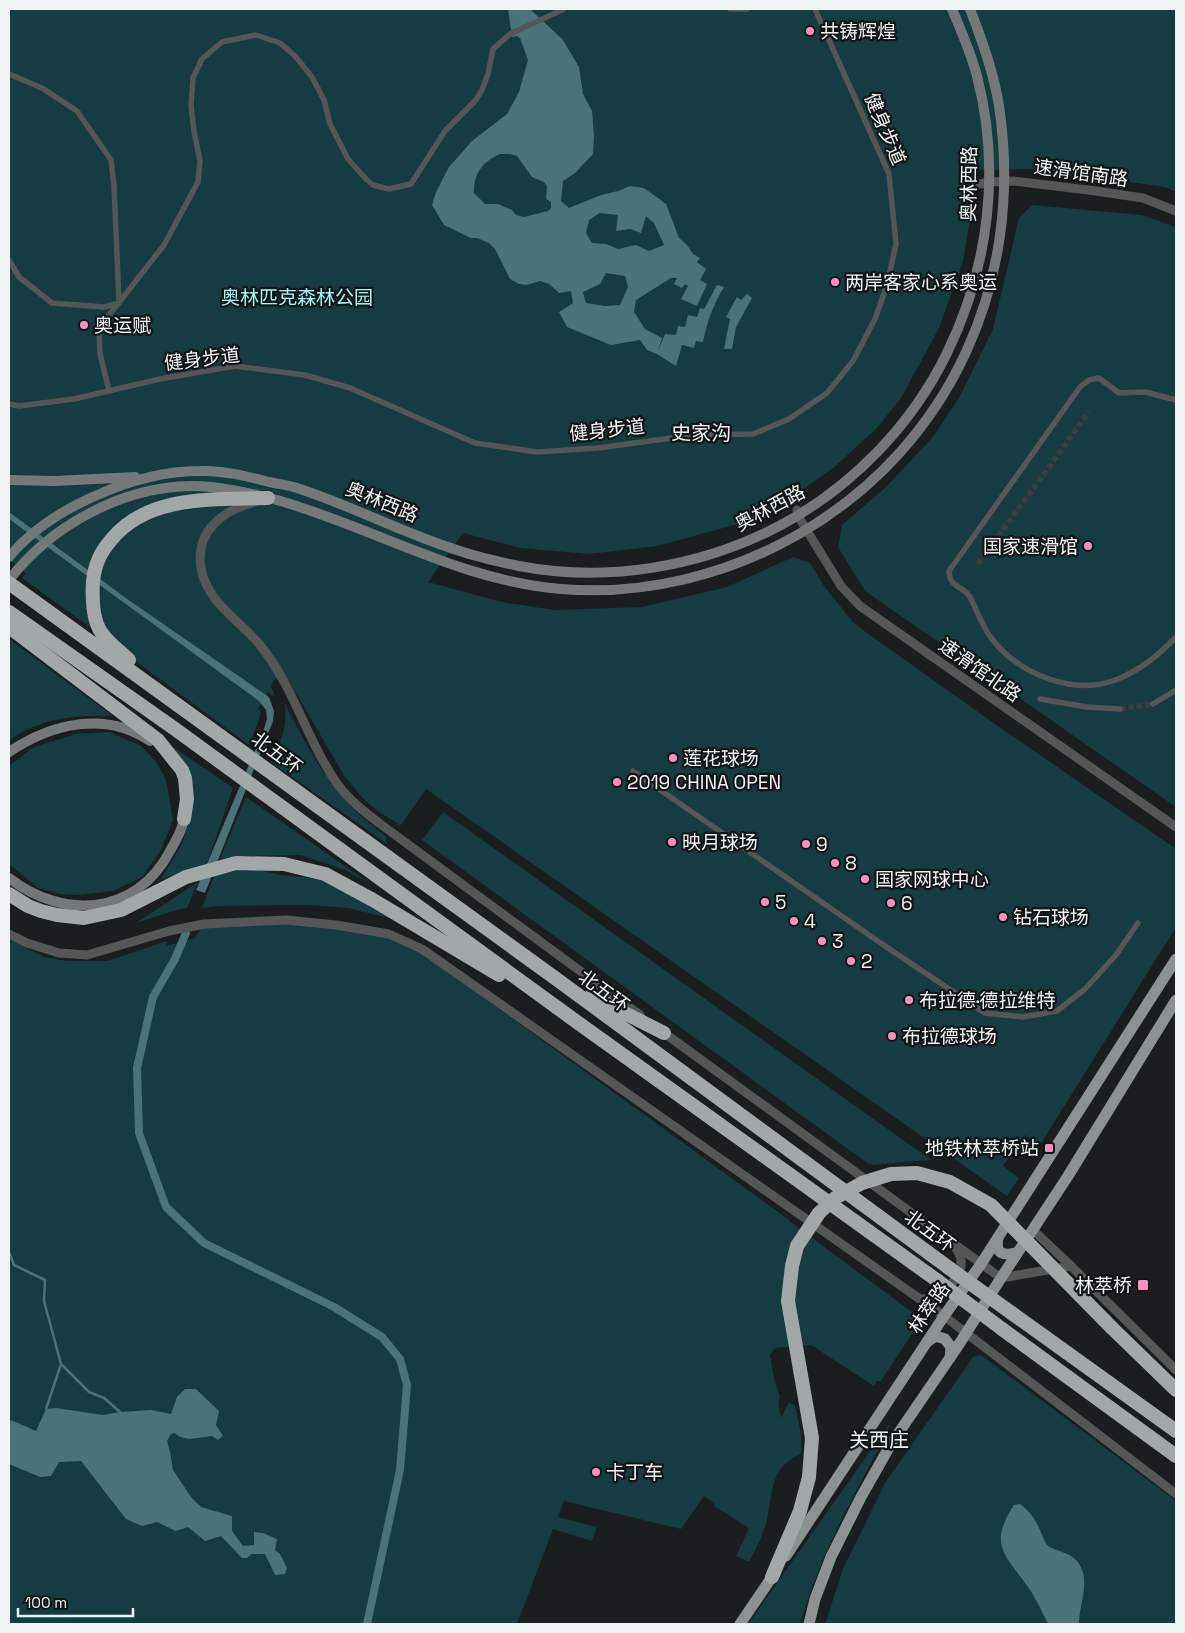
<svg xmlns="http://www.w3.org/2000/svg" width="1185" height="1633" font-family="'Space Grotesk','Noto Sans SC',sans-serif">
  <rect width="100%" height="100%" fill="#1a1e1f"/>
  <g fill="#153c40">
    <path d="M9,9H1176V192L1165,187L1038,169L972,170V207L963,261L939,328L901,398L877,428L833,468L781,505L745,522L657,546L589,554L520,548L463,533L428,582L502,602L554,610L642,607L727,587L793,557L810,563L824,586L852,621L863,630L995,724L1176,849V927L1040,1145L1025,1135L1003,1166L1019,1178L1007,1196L426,789L401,825C386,817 372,808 360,795C355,789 351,783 345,777L286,676L274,680L271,686L275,697L268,692L258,709L261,711L259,720L249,745L138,663L122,646L94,630L22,578L26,573L9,560Z"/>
    <path d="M1032,205L1142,215L1176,227V807L865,591L838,547L842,525L886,487L933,437L959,398L993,329L1019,218Z"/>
    <path d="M9,639L113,716C77,715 38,718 9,741Z"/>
    <path d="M284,702C303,739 322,776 351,807C362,818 375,827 386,837L387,844L271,762C281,741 289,725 284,702Z"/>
    <path d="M109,732L141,746L157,763L166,780L173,820L161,850L142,877L113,891L78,895L59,894L38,888L9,864V766L34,747L76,734Z"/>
    <path d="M172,746L233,788L207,864L160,880L182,844L191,816L192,781L188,766Z"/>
    <path d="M246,797L372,885L345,870L301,855L239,856L219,861Z"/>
    <path d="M443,812L931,1160L870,1165L422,840Z"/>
    <path d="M249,868L281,875L322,879L358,897L393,919L348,908L310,905L218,906L202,908L214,876Z"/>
    <path d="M198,882L187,908L173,911L136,923Z"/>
    <path d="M286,924L390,936L421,952L789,1220V1221L916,1315L917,1326L881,1381H877L874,1386L811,1345L775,1348L770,1355L774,1379L780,1397L778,1403L781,1418L789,1402L795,1406L801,1433V1454C769,1469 774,1489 767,1519C764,1534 756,1548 749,1562L736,1556L749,1528L714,1506L715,1503L704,1496L681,1529L564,1501L558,1517L597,1527L592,1541L553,1529L517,1624H9V939L44,957L67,961H108L167,941L166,946L195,938L202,927Z"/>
    <path d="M981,1355L1176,1501V1624H825L843,1569L885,1483L973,1357Z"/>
    <path d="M892,1420C880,1448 864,1475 850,1503C830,1541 812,1583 800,1624H748Z"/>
  </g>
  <g fill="#497377" fill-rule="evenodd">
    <path d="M508,9H530L563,40L579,67L583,94L592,111L594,136L593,154L575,173L563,181L561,201L569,208L601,195L618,191L630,186L644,188L666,204L679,238L687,245L693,254L700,258L697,262L706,269L700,280L707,284L697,306L681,299L688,286L685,284L682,288L674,284L677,278H671L636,300L634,312L645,329L662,338L658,351L665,334L676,335L678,326L685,327L688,315L697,317L700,308L704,309L717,285L724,287C713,305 707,322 703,342L696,341L694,348L682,345L676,366L657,354L647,350L640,340L611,345L567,327L559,312L573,303L571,291L559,293L549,284L540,281L526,285L519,284L510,279L495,249L489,243L477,238H471L444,225L432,205L436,192L449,167L472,141L507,114L519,92L528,60L520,38L517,36L512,37ZM500,154H510L517,156L532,177L544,182L547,186L546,199L551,202V208L548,211L524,217L516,215L512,210L498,204H485L474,193C474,173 482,162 500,154ZM600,213L618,215L616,231L630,229L641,233L646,216L654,223L664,245L649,251L636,245L618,249L606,244L592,243L586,233L589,220ZM606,273L625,276L628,287L620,305L605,306L586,303L583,292L600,284Z"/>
    <path d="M747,294L752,298L736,327L732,349H724L730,319L726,317L737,297L741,300Z"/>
    <path d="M9,512L130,601L269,697L274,711L273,721L205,893L196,890L264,729L267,719L266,710L259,701L9,519Z"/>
    <path d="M185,1389H196L219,1411L216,1425L223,1436L218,1440L212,1436C200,1437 185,1443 175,1433L171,1434L167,1441L170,1452L173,1470L191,1497L201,1507L232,1516V1531L243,1546L254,1545V1532L263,1533L277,1539L275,1550L280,1554L287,1568L285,1574L275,1575L265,1554H252L247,1558H242L221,1536L205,1541L188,1527L176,1531L157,1522L142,1526L126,1519L81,1461L59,1462L51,1476L40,1477L9,1464V1422L11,1420L36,1431L46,1409L56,1408L103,1415L120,1412L151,1410L171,1414L177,1397Z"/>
    <path d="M1020,1504C1031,1512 1037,1522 1042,1535C1044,1538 1045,1543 1047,1545C1050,1549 1065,1552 1071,1556C1095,1572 1079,1602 1079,1624H1048C1043,1614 1038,1603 1032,1593C1010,1558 985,1549 1014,1505Z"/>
  </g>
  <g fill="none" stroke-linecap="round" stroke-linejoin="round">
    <g stroke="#497377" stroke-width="2.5">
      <path d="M9,1252L14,1265L45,1280L44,1301L61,1364L46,1409"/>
      <path d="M61,1364L89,1392L104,1398L120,1412"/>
    </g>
    <path stroke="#497377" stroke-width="8" d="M186,933L175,959L153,997L137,1068L139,1133L166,1207L204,1243L334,1307L382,1337L400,1359L407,1385L400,1470L367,1624"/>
    <g stroke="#3a3e3f" stroke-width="5.5" stroke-dasharray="5.5 3" stroke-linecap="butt">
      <path d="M978,564L1089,412"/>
      <path d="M1120,709L1153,704"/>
    </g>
    <g stroke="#555757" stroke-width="5.5">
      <path d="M730,9H747"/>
      <path d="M9,74L42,88L77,111L111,160L114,185L119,303L104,307L52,303L19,277L9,260"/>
      <path d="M109,390L100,354L99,328L164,245L198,182L200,161L194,131L191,106L193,78L202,59L222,42L256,35L280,43L295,56L312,77L324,100L330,124L348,159L366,179L373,185L389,189L411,184L445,131L476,100L482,90L488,74L493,49L510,34L564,9"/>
      <path d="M1176,400L1145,392L1119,393L1099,378L1089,380L1080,387L949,571C950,590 965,585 971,599C978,613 982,626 992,639C1019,674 1074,697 1118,679C1140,670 1160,654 1176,637"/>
      <path d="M9,404L19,406L74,399L160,379L235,366L305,375L350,388L475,443L537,452L598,448L694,435L753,434L789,419L827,393L853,361L875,319L887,285L896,244L889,174L815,9"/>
      <path d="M1040,699L1087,707L1120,709"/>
      <path d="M1153,704L1176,690"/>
      <path d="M633,771L882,944L985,1013L1023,1017L1057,1011L1085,989L1116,955L1138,923"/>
    </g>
    <g stroke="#555757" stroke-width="9">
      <path d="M980,184L989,182L1014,181L1096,191L1143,198L1176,211"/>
      <path d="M255,502C223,510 195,531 201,568C206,601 240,621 260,645C294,687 307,741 338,785C350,801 367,814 383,826L640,1015"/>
      <path d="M797,510L798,516L841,586L860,606L1176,827"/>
      <path d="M9,934L27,943L59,953L87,955L169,931L204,924L286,920L336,925L389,934L422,949L944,1316L1176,1494"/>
      <path d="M660,1030L1001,1278L1071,1266L1176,1370"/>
      <path d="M1033,1230L1071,1266"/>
      <path d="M920,1299C937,1300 946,1293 955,1279C959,1272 962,1269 961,1261C961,1256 957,1251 955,1246"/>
    </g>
    <g stroke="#747878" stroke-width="10">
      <path d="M9,480L55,481L135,477"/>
      <path d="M9,557C33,528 68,507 102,493C131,480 167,471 199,471C222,470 246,476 269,482C278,484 288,485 297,488C353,506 406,535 463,552C481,558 500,562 519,566C607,583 702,567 781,525C852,487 912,425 947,353C989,267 1001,169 977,76C971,53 961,30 952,9"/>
      <path d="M9,580C51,526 121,487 191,486C220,486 249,493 277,500C373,527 460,581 561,589C643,596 728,575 799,534C952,445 1025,280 999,106C994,73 982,40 970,9"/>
      <path d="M9,752C51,724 105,710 150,741"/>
      <path d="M9,878C63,920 136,916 170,851C176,840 185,826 184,812"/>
    </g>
    <g stroke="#8c9191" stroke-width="11">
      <path d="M998,1238C995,1254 1003,1256 1017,1253"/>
      <path d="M928,1341L936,1336L945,1339L951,1347L950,1358"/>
      <path d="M786,1556L944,1316L981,1264L1176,959"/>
      <path d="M740,1624L776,1571"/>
      <path d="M809,1624L815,1599L831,1557L861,1497L891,1444L956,1349L1001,1278L1068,1176L1176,1000"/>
    </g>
    <g stroke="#a2a8a8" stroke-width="14">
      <path d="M9,583L555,978L949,1268"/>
      <path d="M9,612L175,729L570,1017L938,1281"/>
      <path d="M9,627L158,740L182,770L185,778L187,799L184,819"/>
      <path d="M129,660C121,652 111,645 104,636C92,623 92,598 93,581C95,564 100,553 111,540C148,494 215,500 268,498"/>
      <path d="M9,894L28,906L41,911L57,915L84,918L121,910L186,877L236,863L284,864L325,874L373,900L499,975"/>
      <path d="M591,996L664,1033"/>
      <path d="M1013,1314L1176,1431"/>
      <path d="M1112,1328L1176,1390"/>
      <path d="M1002,1329L1176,1456"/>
      <path d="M772,1577L800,1511L809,1477"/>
    </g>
    <g stroke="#a2a8a8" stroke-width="14">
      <path d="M949,1268L1013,1314"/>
      <path d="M938,1281L1002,1329"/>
      <path d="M809,1477L812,1438L788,1301L792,1266L797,1246L819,1213L835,1198L862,1183L891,1174L917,1173L950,1182L991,1205L1112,1328"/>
    </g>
  </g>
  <g fill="#fd8ec0" stroke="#111515" stroke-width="2">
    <circle cx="810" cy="31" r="5"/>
    <circle cx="835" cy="282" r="5"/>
    <circle cx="84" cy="325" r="5"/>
    <circle cx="1088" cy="546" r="5"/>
    <circle cx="673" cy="758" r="5"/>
    <circle cx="617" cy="782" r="5"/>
    <circle cx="672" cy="842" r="5"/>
    <circle cx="806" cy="844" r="5"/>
    <circle cx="835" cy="863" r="5"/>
    <circle cx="865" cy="879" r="5"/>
    <circle cx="765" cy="902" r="5"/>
    <circle cx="891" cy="903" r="5"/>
    <circle cx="1003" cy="917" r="5"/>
    <circle cx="794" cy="921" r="5"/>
    <circle cx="822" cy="941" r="5"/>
    <circle cx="851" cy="961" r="5"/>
    <circle cx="909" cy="1000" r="5"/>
    <circle cx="892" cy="1036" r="5"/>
    <rect x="1044" y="1143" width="10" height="10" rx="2.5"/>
    <rect x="1137" y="1279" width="12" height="12" rx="2.5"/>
    <circle cx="596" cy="1472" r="5"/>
  </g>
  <g text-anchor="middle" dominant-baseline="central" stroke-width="4.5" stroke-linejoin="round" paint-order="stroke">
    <g font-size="19" fill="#f0f3f4" stroke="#111515" text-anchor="start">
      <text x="820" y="31">共铸辉煌</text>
      <text x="845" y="282">两岸客家心系奥运</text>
      <text x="94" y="325">奥运赋</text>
      <text x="1078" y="546" text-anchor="end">国家速滑馆</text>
      <text x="683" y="758">莲花球场</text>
      <text x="627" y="782">2019 CHINA OPEN</text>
      <text x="682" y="842">映月球场</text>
      <text x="816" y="844">9</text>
      <text x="845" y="863">8</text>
      <text x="875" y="879">国家网球中心</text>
      <text x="775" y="902">5</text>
      <text x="901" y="903">6</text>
      <text x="1013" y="917">钻石球场</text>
      <text x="804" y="921">4</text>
      <text x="832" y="941">3</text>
      <text x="861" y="961">2</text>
      <text x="919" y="1000">布拉德·德拉维特</text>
      <text x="902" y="1036">布拉德球场</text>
      <text x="1039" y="1148" text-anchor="end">地铁林萃桥站</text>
      <text x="1132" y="1285" text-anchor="end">林萃桥</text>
      <text x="606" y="1472">卡丁车</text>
    </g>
    <g font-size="19" fill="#f0f3f4" stroke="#111515">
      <text transform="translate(885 129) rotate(67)">健身步道</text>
      <text transform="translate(1081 173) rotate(8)">速滑馆南路</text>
      <text transform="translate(969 184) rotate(-89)">奥林西路</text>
      <text transform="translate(202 359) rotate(-7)">健身步道</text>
      <text transform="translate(607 430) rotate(-6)">健身步道</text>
      <text transform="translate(382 502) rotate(22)">奥林西路</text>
      <text transform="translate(770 508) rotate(-28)">奥林西路</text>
      <text transform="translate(980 670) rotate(35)">速滑馆北路</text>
      <text transform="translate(277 753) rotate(36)">北五环</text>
      <text transform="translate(604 991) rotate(36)">北五环</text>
      <text transform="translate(930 1231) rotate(36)">北五环</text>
      <text transform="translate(929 1308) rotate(-56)">林萃路</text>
    </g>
    <g font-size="19" fill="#a6f4fa" stroke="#111515">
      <text x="297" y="297">奥林匹克森林公园</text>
    </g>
    <g font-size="20" fill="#f0f3f4" stroke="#111515">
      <text x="701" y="433">史家沟</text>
      <text x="879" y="1440">关西庄</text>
    </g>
  </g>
  <rect width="1185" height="1633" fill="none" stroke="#f0f3f4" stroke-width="20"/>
  <path d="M18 1608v8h115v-8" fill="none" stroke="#f0f3f4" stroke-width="2.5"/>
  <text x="25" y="1608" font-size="15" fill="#f0f3f4" stroke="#111515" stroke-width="4" paint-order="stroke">100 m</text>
</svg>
